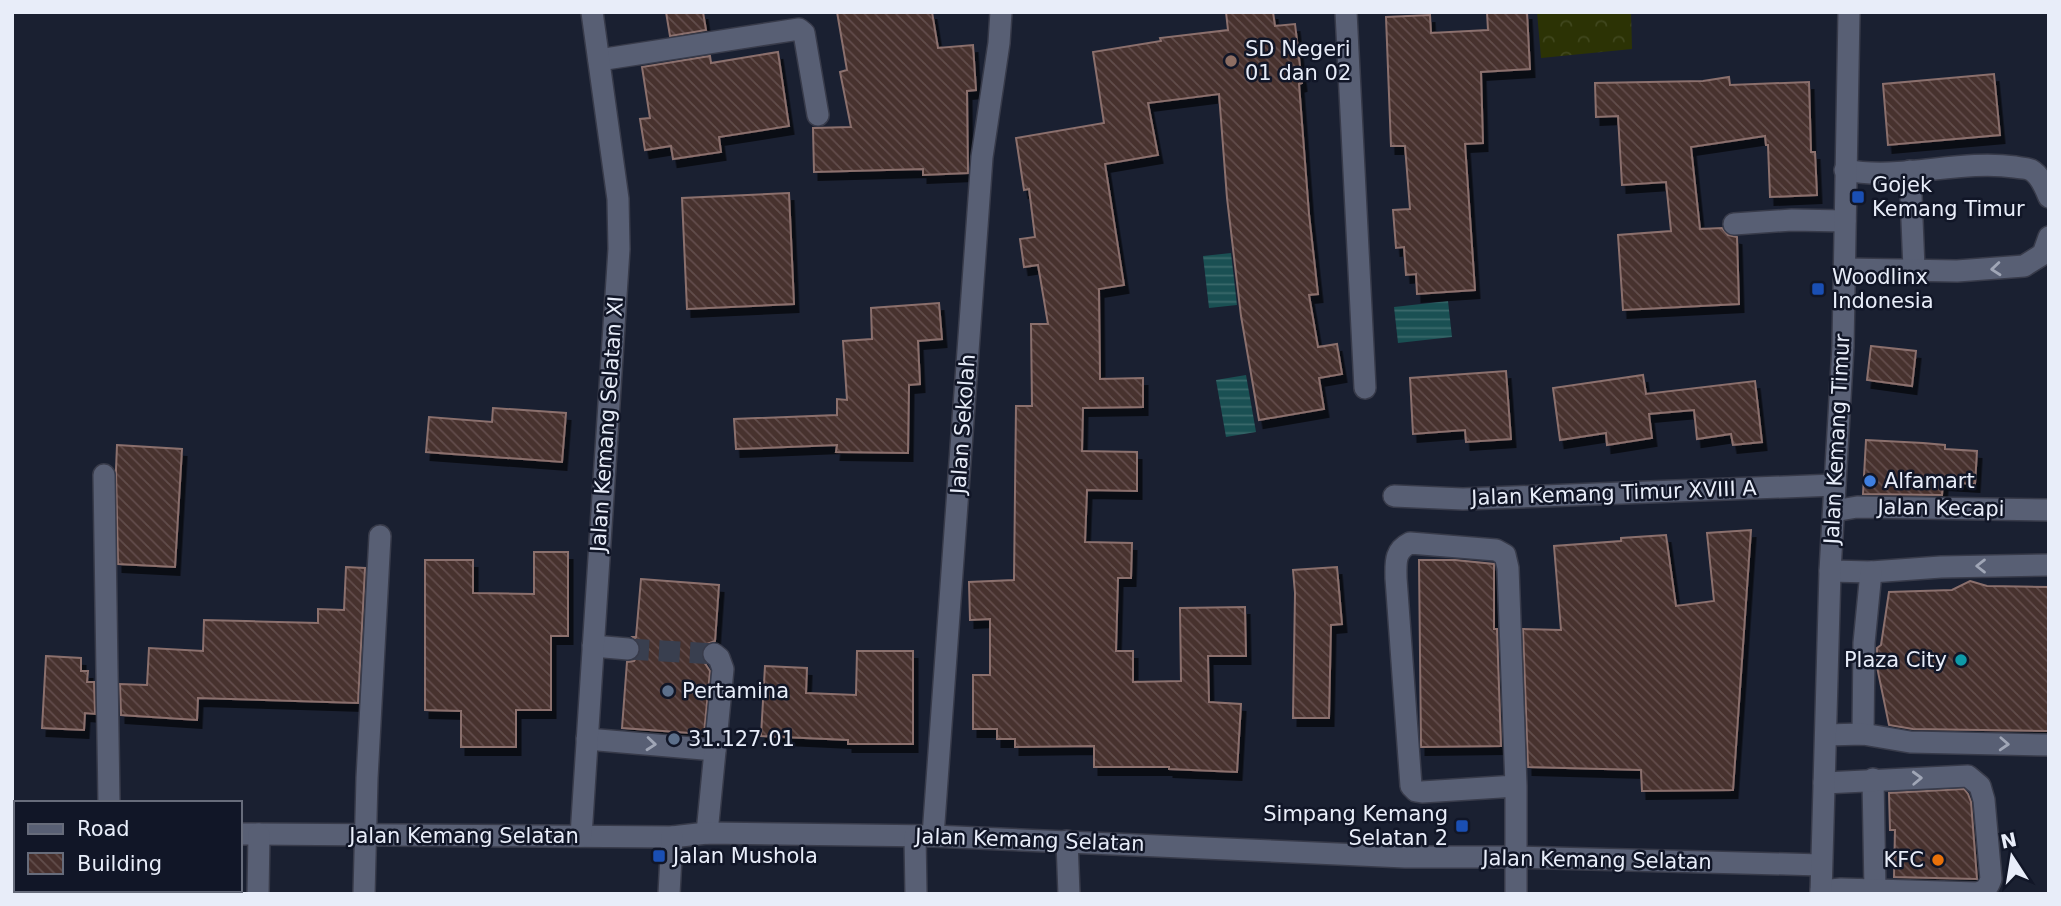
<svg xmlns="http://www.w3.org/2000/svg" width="2061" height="906" font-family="'DejaVu Sans',sans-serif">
  <defs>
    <pattern id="park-crowns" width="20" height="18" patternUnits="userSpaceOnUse" patternTransform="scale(1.75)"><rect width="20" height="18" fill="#2c3305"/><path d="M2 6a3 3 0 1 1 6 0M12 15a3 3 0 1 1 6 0" fill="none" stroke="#40471e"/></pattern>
    <pattern id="water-rules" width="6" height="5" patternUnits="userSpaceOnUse" patternTransform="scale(1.75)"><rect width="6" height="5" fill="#1a5053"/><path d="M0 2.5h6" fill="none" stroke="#3b6a6c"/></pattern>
    <pattern id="building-back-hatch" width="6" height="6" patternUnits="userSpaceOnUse" patternTransform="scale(1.75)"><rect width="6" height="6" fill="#47302d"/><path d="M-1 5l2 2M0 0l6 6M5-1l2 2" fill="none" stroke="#624e4c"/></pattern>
    <filter id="shadow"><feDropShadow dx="4.5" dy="8" stdDeviation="0" flood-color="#0009"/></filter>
  </defs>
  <rect width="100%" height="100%" fill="#1a2031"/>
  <path fill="url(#park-crowns)" d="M1537,12H1631L1632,49L1541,58Z"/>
  <g fill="url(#water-rules)">
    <path d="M1231,253L1237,305L1209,308L1203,256Z"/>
    <path d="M1448,301L1452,337L1398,343L1394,307Z"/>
    <path d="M1246,375L1256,432L1226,437L1216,380Z"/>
  </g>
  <g fill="url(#building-back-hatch)" stroke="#8b706d" stroke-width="2" filter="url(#shadow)">
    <path d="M666,12H703L706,30L670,36Z"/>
    <path d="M837,12H932L938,48L973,45L976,90L967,91L968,173L923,175V169L814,172L813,128L851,127L840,72L847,70Z"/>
    <path d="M1226,12H1273L1275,26L1295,24L1302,83L1299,84L1309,214L1318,294L1309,295L1318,347L1337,344L1342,374L1319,378L1324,409L1259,420L1241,316L1227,198L1219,94L1148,103L1158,155L1105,164L1124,285L1099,289L1100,379L1143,378V407L1083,408L1082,451L1137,452V491L1087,490L1085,542L1132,543L1131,578H1118L1116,651H1133V682L1181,681L1180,608L1245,607L1246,656H1208L1209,702L1241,704L1237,772L1169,769V767H1094V746L1015,747V739H997V729H973V675H990V619L970,620L969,582L1014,580L1016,406H1032L1031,324H1048L1038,265L1024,267L1020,239L1035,237L1029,189L1024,190L1016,138L1104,123L1093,52L1161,41L1160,38L1228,30Z"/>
    <path d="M1487,12H1527L1530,69L1481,72L1483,143L1465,144L1475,290L1417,294L1416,274L1406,275L1404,247L1396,248L1393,210L1410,209L1405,146H1391L1386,17L1430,15L1431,33L1488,30Z"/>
    <path d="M778,52L789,126L719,137L721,152L673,159L671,146L645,150L640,119L650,118L642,67L710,56L711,63Z"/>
    <path d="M1994,74L2000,135L1888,145L1883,84Z"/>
    <path d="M1729,77L1730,85L1809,82L1811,152H1815L1817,195L1770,197L1768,145H1766L1765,136L1691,147L1700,229L1722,228L1728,235L1737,237L1739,304L1623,310L1618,235L1671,231L1666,182L1622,185L1618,116L1596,117L1595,83L1703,81Z"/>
    <path d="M789,193L794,304L687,309L682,198Z"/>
    <path d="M939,303L942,339L918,341L920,384L909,385L908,453L836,452L837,445L736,449L734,419L837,415V399L847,400L843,341L872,339L871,308Z"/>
    <path d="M1871,346L1916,351L1912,386L1867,380Z"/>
    <path d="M1506,371L1511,439L1466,442L1465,430L1413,434L1410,378Z"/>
    <path d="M1643,375L1646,394L1755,381L1762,442L1733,445L1731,434L1697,439L1694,410L1649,414L1652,438L1607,445L1606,433L1560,440L1553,388Z"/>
    <path d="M493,408L566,413L562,462L426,452L429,417L492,422Z"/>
    <path d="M1866,440L1923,443L1945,445V449L1977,451L1975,484L1943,482L1942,495L1863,494Z"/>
    <path d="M117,445L182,449L175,567L118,564L116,470Z"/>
    <path d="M1751,530L1733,790L1642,791L1641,770L1528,767L1523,629L1561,630L1554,546L1621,541V538L1666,535L1676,606L1714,601L1707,533Z"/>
    <path d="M534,552H568V636H551V710H516V747H461V711L425,710V560H473V593L534,594Z"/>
    <path d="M1419,560H1455L1494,564V629H1497L1501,746L1421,747Z"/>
    <path d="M346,567L365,568L358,703L198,698L197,720L121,715L120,684L147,685L149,648L203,651L204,620L318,623V609L344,610Z"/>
    <path d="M1337,567L1342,624L1331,625L1329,718H1293L1295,593L1293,570Z"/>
    <path d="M641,579L719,585L715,641L704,645L701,653L702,659L710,671L704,734L622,728L627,662L634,661L641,651L640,643L633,637H636Z"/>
    <path d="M1970,581L1987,586L2049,587V731L1913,729L1889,725L1877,667V648L1881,645L1889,592L1952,590Z"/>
    <path d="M857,651H913V744H848V740L761,736L765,666L807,668L806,693L856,695Z"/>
    <path d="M46,656L81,658V671H88L87,682H94L95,714L85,713L84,730L42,728Z"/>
    <path d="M1964,789L1968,794L1971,802L1977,879L1894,877L1895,830H1890L1889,793Z"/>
  </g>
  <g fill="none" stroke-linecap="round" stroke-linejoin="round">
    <path stroke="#393f4f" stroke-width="21" stroke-dasharray="21 10" stroke-linecap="butt" d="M628,649L714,654"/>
    <g stroke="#383b4a" stroke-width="24">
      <g id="minor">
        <path d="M1346,12L1365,388"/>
        <path d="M599,60L799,29L804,33L818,115"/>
        <path d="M1845,170C1901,181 1959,159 2015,167C2019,168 2027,168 2031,170C2040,175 2045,187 2049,197"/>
        <path d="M1910,171L1914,269"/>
        <path d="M1734,224L1792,220L1845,221"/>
        <path d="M1845,269L1957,271L2024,266L2043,254L2049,237"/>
        <path d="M104,475L109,803"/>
        <path d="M1394,496L1463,499L1835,485"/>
        <path d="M1834,511L1857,507L2049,510"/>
        <path d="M1830,571L1871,572L1941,567L2049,565"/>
        <path d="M593,646L628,649"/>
        <path d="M1863,734L1864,643L1871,572"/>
        <path d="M1826,735L1863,734L1910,742L2049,745"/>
        <path d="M587,739L715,750"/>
        <path d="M1873,779L1875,890"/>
        <path d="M12,833H16"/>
        <path d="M707,833L723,669L719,658L714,654"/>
        <path d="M240,834L672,837L707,833L933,836L1405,857H1517L1821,865"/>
        <path d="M581,836L619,249L618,199L592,12"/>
        <path d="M915,836L916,894"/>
        <path d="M933,836L982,157L999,43L1001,12"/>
        <path d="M1067,841L1069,894"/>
        <path d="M1821,891L1841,889L1977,893C1985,891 1988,888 1991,879L1984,800L1980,786L1968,776L1824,783"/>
        <path d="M258,894L259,834"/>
        <path d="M364,894L367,778L380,536"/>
        <path d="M669,894L672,837"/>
        <path d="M1516,894V786L1508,568L1505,555L1496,550L1410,543C1394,551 1396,563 1396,578L1411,786L1416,791L1422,792L1516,786"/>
        <path d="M1821,894L1830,571L1843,346L1849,12"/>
      </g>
    </g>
    <use href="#minor" stroke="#585f74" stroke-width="21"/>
  </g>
  <defs><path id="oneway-chevron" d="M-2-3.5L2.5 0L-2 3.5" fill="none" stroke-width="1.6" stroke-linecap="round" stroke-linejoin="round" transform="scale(1.75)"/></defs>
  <g stroke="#a0a6b6">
    <use href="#oneway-chevron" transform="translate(1996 269) rotate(175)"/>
    <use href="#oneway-chevron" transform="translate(1981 566) rotate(-180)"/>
    <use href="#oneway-chevron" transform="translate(651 744) rotate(5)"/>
    <use href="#oneway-chevron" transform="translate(2004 744) rotate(3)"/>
    <use href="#oneway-chevron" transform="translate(1917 778) rotate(-2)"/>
  </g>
  <circle fill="#8d6e63" stroke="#111627" stroke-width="2.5" cx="1231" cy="61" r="7"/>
  <g fill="#1a4fb4" stroke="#111627" stroke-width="2.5">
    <rect x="1851" y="190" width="14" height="14" rx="3.5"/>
    <rect x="1811" y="282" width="14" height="14" rx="3.5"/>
    <rect x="1455" y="819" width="14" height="14" rx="3.5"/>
    <rect x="652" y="849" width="14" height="14" rx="3.5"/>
  </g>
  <circle fill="#3f7fe0" stroke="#111627" stroke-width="2.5" cx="1870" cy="481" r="7"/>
  <circle fill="#0f9aa8" stroke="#111627" stroke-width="2.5" cx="1961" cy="660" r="7"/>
  <g fill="#5c6f8a" stroke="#111627" stroke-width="2.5">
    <circle cx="668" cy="691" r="7"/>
    <circle cx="674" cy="739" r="7"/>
  </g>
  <circle fill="#e8710a" stroke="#111627" stroke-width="2.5" cx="1938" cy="860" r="7"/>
  <g text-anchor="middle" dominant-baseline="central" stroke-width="5" stroke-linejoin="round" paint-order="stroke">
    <g font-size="21" fill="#e8edf9" stroke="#111627" text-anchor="start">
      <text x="1245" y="49">SD Negeri<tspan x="1245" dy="24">01 dan 02</tspan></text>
      <text x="1872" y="185">Gojek<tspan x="1872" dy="24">Kemang Timur</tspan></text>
      <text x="1832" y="277">Woodlinx<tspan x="1832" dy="24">Indonesia</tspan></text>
      <text x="1884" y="481">Alfamart</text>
      <text x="1947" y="660" text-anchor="end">Plaza City</text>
      <text x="682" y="691">Pertamina</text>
      <text x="688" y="739">31.127.01</text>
      <text x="1448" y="814" text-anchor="end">Simpang Kemang<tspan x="1448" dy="24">Selatan 2</tspan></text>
      <text x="673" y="856">Jalan Mushola</text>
      <text x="1924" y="860" text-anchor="end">KFC</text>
    </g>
    <g font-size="21" fill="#e8edf9" stroke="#111627">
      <text transform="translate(607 424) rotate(-86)">Jalan Kemang Selatan XI</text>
      <text transform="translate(963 424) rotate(-86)">Jalan Sekolah</text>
      <text transform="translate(1837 439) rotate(-87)">Jalan Kemang Timur</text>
      <text transform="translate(1614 493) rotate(-2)">Jalan Kemang Timur XVIII A</text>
      <text transform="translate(1941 508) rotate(1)">Jalan Kecapi</text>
      <text x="464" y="836">Jalan Kemang Selatan</text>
      <text transform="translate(1030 840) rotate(2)">Jalan Kemang Selatan</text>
      <text transform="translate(1597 860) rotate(1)">Jalan Kemang Selatan</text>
    </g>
  </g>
  <rect width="2061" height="906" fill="none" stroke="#e8edf9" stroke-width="28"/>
  <rect x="14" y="801" width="228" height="91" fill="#111627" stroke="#676c7b" stroke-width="2"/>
  <rect x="28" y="824" width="35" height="10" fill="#585f74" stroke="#676c7b" stroke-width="2"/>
  <text x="77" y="836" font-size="21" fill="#e8edf9">Road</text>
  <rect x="28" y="853" width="35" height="21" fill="url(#building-back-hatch)" stroke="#676c7b" stroke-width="2"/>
  <text x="77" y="871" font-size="21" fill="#e8edf9">Building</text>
  <g transform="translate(2012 857) rotate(348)" stroke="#111627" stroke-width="5" paint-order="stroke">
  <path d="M0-5L12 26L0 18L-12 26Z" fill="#e8edf9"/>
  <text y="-10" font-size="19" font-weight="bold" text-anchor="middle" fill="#e8edf9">N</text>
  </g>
</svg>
